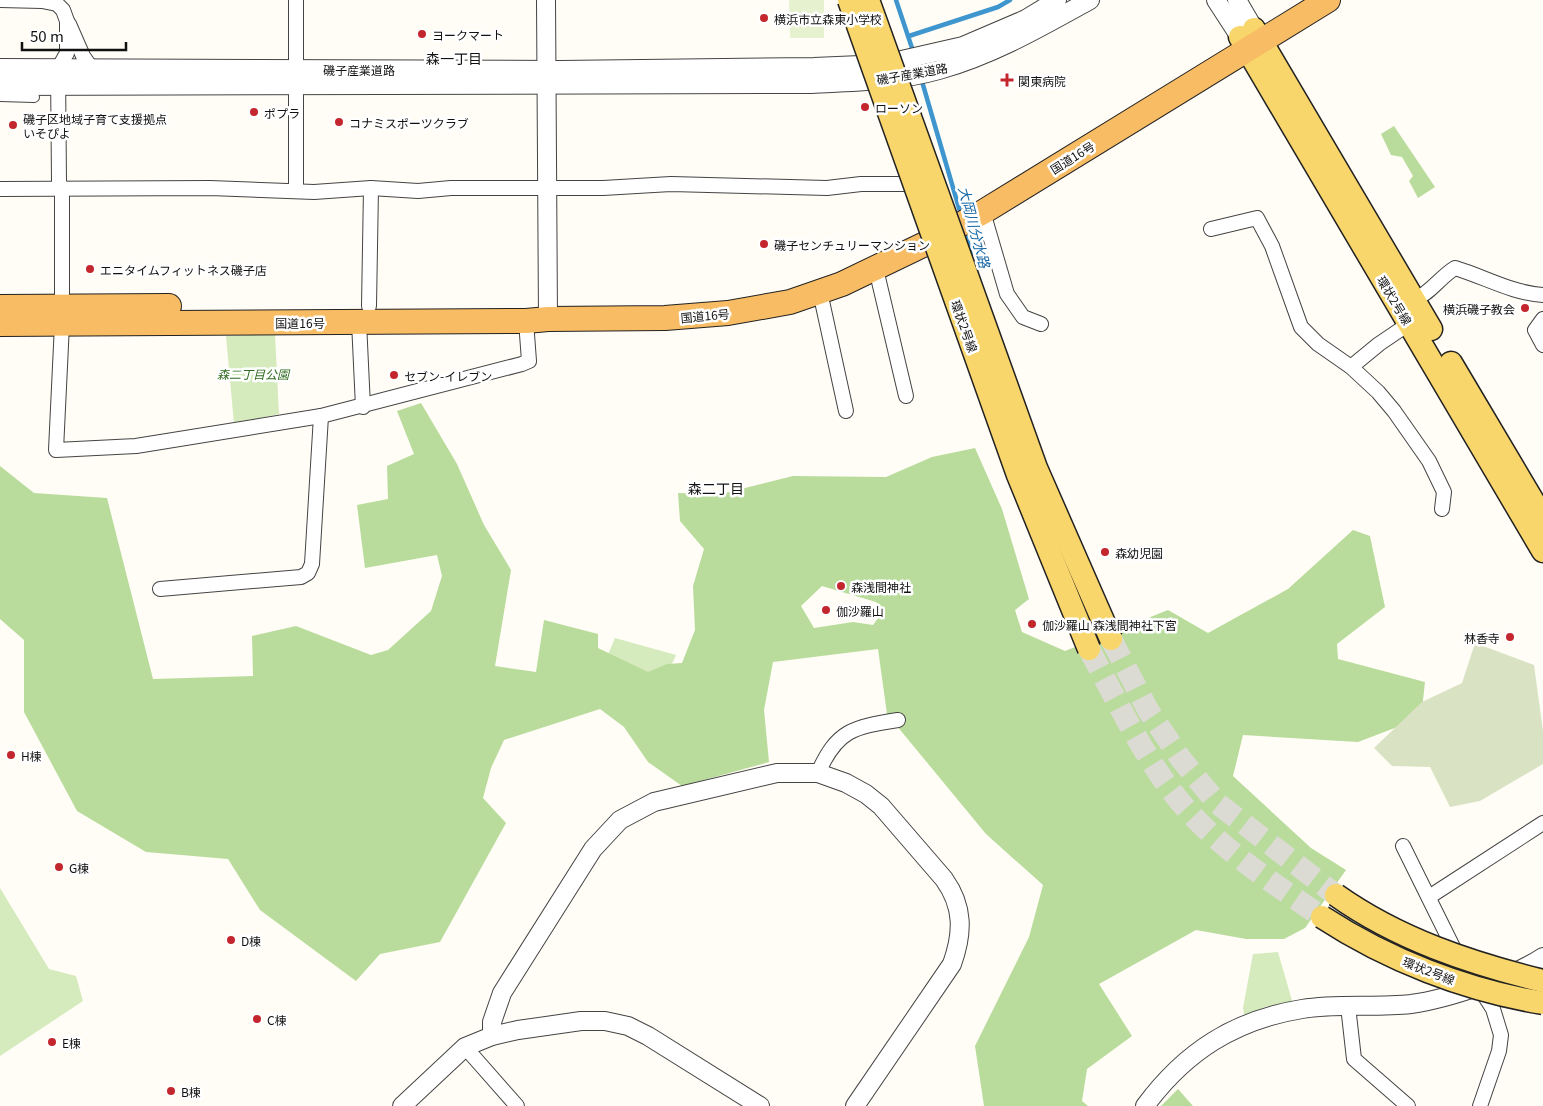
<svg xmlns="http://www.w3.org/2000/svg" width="1543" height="1106" font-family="Georgia,'Noto Sans JP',serif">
  <rect width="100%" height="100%" fill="#fffdf5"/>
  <g fill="#d5ebbd">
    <path d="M275,334L279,414L234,424L226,336Z"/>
    <path d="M615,638L676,655L660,690L604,664Z"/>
    <path d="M0,888L49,969L76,976L83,1001L0,1056Z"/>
    <path d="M1278,952L1293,1004L1268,1006L1244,1015L1243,1008L1253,954Z"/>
  </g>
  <g fill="#b9dc9c" fill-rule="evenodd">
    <path d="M1394,126L1435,187L1418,198L1409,181L1413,176L1402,157L1391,155L1381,134Z"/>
    <path d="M421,403L457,464L484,525L511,570L495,666L536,672L544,620L598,634V648L648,672L667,664L682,663L695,630L693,586L704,549L680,521L678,493L721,494L793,476L886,477L932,457L975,448L1002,509L1029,599L1015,610L1022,632L1065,651L1168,610L1208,633L1288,589L1353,530L1370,536L1385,607L1337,644L1338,659L1425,682L1421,718L1358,742L1243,735L1233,776L1311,848L1346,870L1305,928L1284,939H1246L1196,930L1099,984L1132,1036L1087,1069L1082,1101L1088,1106H984L975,1046L1029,937L1043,885L986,834L887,714L878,649L773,662L764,710L769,762L682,786L648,762L624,727L600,709L504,740L491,768L483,798L506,823L440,942L380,954L356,981L260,910L228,859L146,852L77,811L24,712V640L0,619V466L34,493L107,498L153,679L253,676L252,636L296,626L371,655L388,650L431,611L442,576L437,555L365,568L357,505L388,499L387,466L414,454L397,411ZM822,586L876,602L884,610L873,625L853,622L814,628L801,606Z"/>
    <path d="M1178,1089L1193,1106H1161Z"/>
  </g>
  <path fill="#d9e3c4" d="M1475,643L1534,665L1543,731V764L1480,801L1450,807L1430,767L1392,766L1374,748L1422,702L1462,683Z"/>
  <path fill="#e6f2cf" d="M789,0H824V38H790Z"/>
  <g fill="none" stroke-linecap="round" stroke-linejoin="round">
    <g stroke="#3f96cf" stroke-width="4.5">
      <path d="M896,0L914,54"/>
      <path d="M909,36L998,7L1010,0"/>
      <path d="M921,78L961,215"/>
      <path d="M965,230L971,256"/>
    </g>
    <g stroke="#dbdad3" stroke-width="22" stroke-dasharray="22 11" stroke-linecap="butt">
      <path d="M1111,639L1148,710L1181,759L1217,803L1336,895"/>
      <path d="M1089,649C1112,692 1133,735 1160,775C1200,836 1263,876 1322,917"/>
    </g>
    <g stroke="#444" stroke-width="12">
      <path id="pedestrian" d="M0,96L34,97"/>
    </g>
    <g stroke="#444" stroke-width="16">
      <g id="minor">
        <path d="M0,0L42,1L57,4L63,10L67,21V53L58,69L59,182L62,190V324L56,450L136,446L321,416L522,364L529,361L526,321"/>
        <path d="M296,0V190"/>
        <path d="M69,24L83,56L92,69"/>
        <path d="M0,189L210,188L314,192L371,188L418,191L451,188H603L671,184L827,188L861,184H907"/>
        <path d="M983,212L1007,294L1023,317L1041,324"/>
        <path d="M1211,229L1257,218L1272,246L1301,327L1318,344L1351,367L1378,392L1394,411L1429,461L1444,492L1442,509"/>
        <path d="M876,269L906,396"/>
        <path d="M820,292L846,411"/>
        <path d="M1414,300C1431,293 1440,277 1455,268C1485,277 1512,293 1543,295"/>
        <path d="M369,306L371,188"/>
        <path d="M1543,319L1535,330L1543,345"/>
        <path d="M359,322L363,407"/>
        <path d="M1351,367L1379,344L1410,323"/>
        <path d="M160,589L301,577L308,573L312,564L321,416"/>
        <path d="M818,773C837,730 853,727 898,720"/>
        <path d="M1403,846L1453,947L1493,1009L1501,1035L1499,1051L1480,1106"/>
        <path d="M1429,897L1543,823"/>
        <path d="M1348,1006L1354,1059L1408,1106"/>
        <path d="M465,1047L517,1106"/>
      </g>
    </g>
    <g stroke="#444" stroke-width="20">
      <g id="tertiary">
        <path d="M546,0L548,319"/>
        <path d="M1216,0L1240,37"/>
        <path d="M1237,0L1254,29"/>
        <path d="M0,68L560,70L814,67L884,64L963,46L1026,19L1057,0"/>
        <path d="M0,86L807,84C850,82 897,82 939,70C993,55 1041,27 1090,0"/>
        <path d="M492,1036V1022L502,993L593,849L620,820L654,802L777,773H818L846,783L866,794L881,806L944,879C964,907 963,933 952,964L855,1106"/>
        <path d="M402,1106L465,1047L492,1036L518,1030L581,1021H605L628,1026L648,1036L760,1106"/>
        <path d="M1145,1106C1185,1052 1234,1020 1302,1009C1338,1003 1375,1008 1411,1004C1448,999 1513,977 1543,957"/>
      </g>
    </g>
    <g stroke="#222" stroke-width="25">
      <g id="primary">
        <path d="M1254,29L1431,329"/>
        <path d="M1240,37L1543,551"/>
        <path d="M1451,363L1543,518"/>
      </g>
    </g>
    <g stroke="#222" stroke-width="26">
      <g id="trunk">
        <path d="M0,307L169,306"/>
        <path d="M0,324L526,321L548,319L665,318L728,313L790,302L842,284L927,243L983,212L1328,0"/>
      </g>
    </g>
    <use href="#pedestrian" stroke="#fff" stroke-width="10"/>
    <use href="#minor" stroke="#fff" stroke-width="14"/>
    <use href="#tertiary" stroke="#fff" stroke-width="18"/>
    <use href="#primary" stroke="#f9d66b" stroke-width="22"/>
    <use href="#trunk" stroke="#f7bc64" stroke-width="24"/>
    <g stroke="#222" stroke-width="25" stroke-linecap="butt">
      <g id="primary-bridge">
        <path d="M849,0L1018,475L1089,649"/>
        <path d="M868,0L1036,468L1111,639"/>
        <path d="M1336,895C1398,939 1470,963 1543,981"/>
        <path d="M1322,917C1388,960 1465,990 1543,1003"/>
      </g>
    </g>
    <use href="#primary-bridge" stroke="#f9d66b" stroke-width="22"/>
  </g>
  <g fill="#c4262e" stroke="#fff" stroke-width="2">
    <circle cx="764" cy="18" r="5"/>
    <circle cx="422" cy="34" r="5"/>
    <path d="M1004.5 72.5h5v5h5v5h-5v5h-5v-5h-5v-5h5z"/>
    <circle cx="865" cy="107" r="5"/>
    <circle cx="254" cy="112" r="5"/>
    <circle cx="339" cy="122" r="5"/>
    <circle cx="13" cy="125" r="5"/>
    <circle cx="764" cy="244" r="5"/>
    <circle cx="90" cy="269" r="5"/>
    <circle cx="1525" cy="308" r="5"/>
    <circle cx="394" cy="375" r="5"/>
    <circle cx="1105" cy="552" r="5"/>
    <circle cx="841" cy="586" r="5"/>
    <circle cx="826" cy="610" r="5"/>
    <circle cx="1032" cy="624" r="5"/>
    <circle cx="1510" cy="637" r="5"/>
    <circle cx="11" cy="755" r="5"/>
    <circle cx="59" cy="867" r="5"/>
    <circle cx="231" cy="940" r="5"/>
    <circle cx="257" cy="1019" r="5"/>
    <circle cx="52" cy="1042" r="5"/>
    <circle cx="171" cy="1091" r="5"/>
  </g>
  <g text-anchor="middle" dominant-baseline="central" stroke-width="5" stroke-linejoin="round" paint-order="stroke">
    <g font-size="12" fill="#111" stroke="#fff" text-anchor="start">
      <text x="774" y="18">横浜市立森東小学校</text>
      <text x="432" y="34">ヨークマート</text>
      <text x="1018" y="80">関東病院</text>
      <text x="875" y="107">ローソン</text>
      <text x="264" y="112">ポプラ</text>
      <text x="23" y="118">磯子区地域子育て支援拠点<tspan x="23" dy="14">いそぴよ</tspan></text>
      <text x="349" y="122">コナミスポーツクラブ</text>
      <text x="774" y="244">磯子センチュリーマンション</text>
      <text x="100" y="269">エニタイムフィットネス磯子店</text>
      <text x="1515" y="308" text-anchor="end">横浜磯子教会</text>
      <text x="404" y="375">セブン-イレブン</text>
      <text x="1115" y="552">森幼児園</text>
      <text x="851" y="586">森浅間神社</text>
      <text x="836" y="610">伽沙羅山</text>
      <text x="1042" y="624">伽沙羅山 森浅間神社下宮</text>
      <text x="1500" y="637" text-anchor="end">林香寺</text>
      <text x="21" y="755">H棟</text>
      <text x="69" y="867">G棟</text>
      <text x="241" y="940">D棟</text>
      <text x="267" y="1019">C棟</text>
      <text x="62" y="1042">E棟</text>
      <text x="181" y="1091">B棟</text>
    </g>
    <g font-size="12" fill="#111" stroke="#fff">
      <text x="359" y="69">磯子産業道路</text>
      <text transform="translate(912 73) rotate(-10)">磯子産業道路</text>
      <text transform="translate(1072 157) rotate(-32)">国道16号</text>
      <text transform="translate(1395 300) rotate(59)">環状2号線</text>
      <text transform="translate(705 315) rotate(-5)">国道16号</text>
      <text x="300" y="322">国道16号</text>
      <text transform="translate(965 326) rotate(70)">環状2号線</text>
      <text transform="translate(1429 970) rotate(21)">環状2号線</text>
    </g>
    <g font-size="12" font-style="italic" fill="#2f6b1f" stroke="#fff">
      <text x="253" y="373">森二丁目公園</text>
    </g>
    <g font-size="14" fill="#111" stroke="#fff">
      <text x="454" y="58">森一丁目</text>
      <text x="716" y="488">森二丁目</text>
    </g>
    <g font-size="14" font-style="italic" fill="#1768a6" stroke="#fff">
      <text transform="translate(975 227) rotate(75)">大岡川分水路</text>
    </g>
  </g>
  <path d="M22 42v8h104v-8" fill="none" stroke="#111111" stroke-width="2.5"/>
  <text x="30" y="42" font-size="15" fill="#111111" stroke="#ffffff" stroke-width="4" paint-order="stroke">50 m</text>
</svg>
